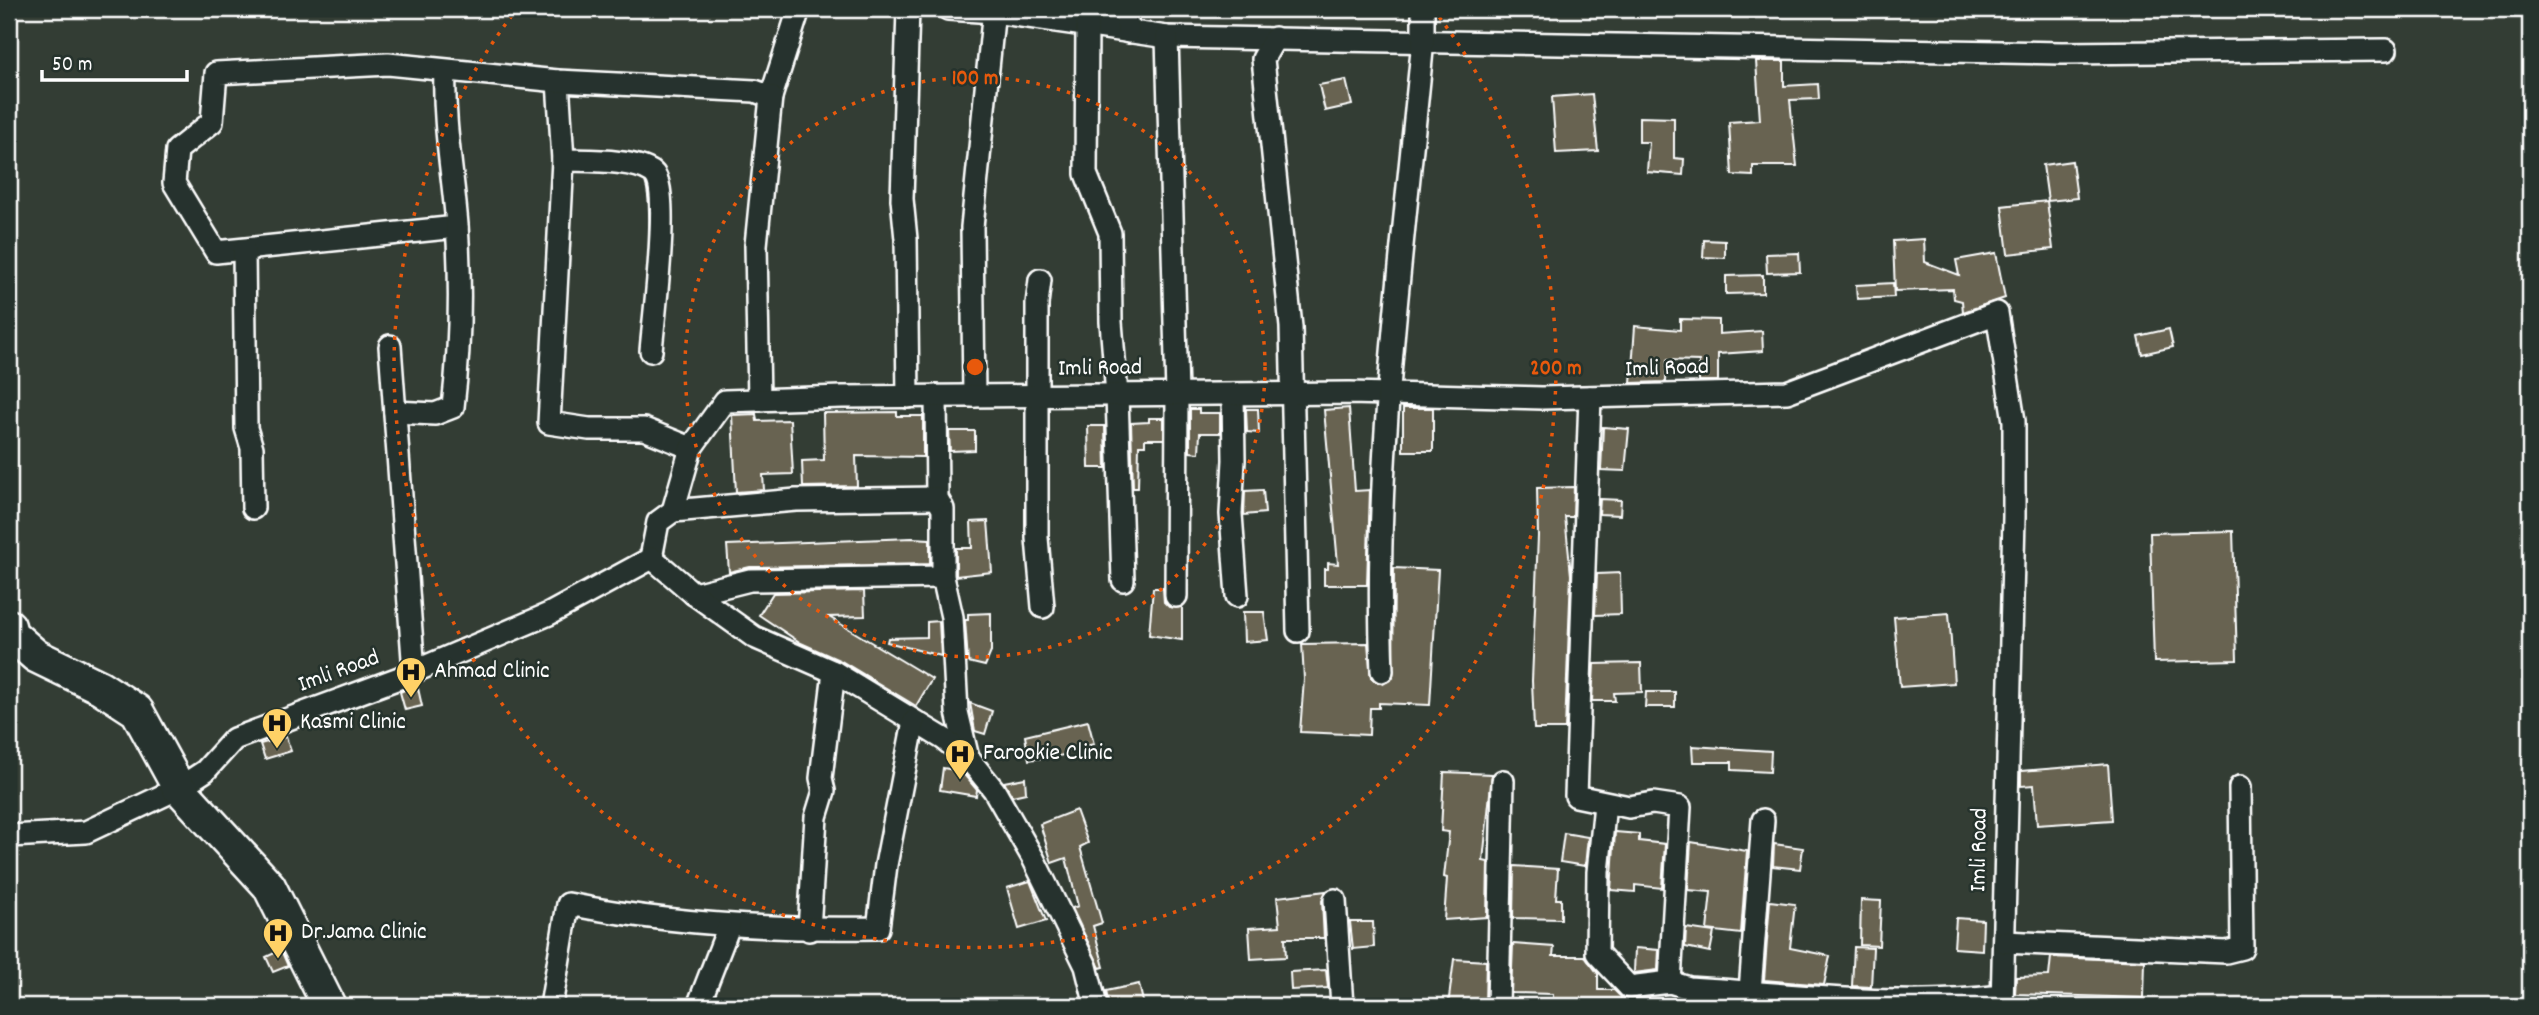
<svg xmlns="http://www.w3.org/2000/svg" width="2539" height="1015" font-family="Dekko,sans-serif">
  <rect width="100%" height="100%" fill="#333d34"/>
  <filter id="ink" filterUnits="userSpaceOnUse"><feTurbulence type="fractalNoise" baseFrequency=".0143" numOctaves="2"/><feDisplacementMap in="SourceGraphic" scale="14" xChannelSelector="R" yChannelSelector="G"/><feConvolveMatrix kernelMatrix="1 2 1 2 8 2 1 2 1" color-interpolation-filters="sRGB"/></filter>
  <g filter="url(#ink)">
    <g fill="#686451" stroke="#fff" stroke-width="2">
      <path d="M1756,61H1784V86L1818,84L1819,99L1790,100L1797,166H1753V176L1732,175L1729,122L1760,120Z"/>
      <path d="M1346,80L1352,105L1325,111L1319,85Z"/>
      <path d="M1592,94L1598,151L1556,153L1552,97Z"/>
      <path d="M1639,117L1674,118V158L1684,159L1683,175L1647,172L1649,142H1639Z"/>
      <path d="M2072,161L2077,198L2048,201L2043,165Z"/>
      <path d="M2047,201L2053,249L2008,254L2002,206Z"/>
      <path d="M1924,239L1925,262L1959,275L1956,260L1996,253L2005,298L1963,312L1962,301L1954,299L1953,289L1895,291L1893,241Z"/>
      <path d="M1704,240L1725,241V258L1703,257Z"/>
      <path d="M1799,253L1800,272L1767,273L1766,254Z"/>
      <path d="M1763,275V293L1726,294V276Z"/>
      <path d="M1893,283L1894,297L1857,299L1856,285Z"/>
      <path d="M1680,319L1719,320V334L1762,331L1763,351L1718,354V381H1699V361L1667,360L1666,382L1631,383L1635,326L1680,330Z"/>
      <path d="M2169,329L2173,347L2142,354L2138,336Z"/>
      <path d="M1349,408L1355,491L1370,490L1367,585H1324V569H1328V563L1338,564L1324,410Z"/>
      <rect x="1403" y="408" width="30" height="43"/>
      <path d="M1190,409H1199V413H1220V433H1200L1199,453L1190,452Z"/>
      <path d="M1246,409H1258L1259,433L1247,432Z"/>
      <path d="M897,412V416H923V457L856,456L857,486L803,487L802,461L824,460L823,413Z"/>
      <path d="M756,414L757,421L790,420L793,474L763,475L764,490L736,492L732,415Z"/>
      <path d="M1149,418H1164V439H1145V445H1139L1138,488H1133L1131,423L1149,422Z"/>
      <path d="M1088,426H1105L1106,468H1089Z"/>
      <path d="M1603,427L1629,429L1625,471L1601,470Z"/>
      <path d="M949,431H975V450L950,451Z"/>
      <path d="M1574,487L1573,517H1565L1571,575L1565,729H1534L1532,681L1538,536L1537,488Z"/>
      <path d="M1263,490L1265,513L1244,515L1245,491Z"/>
      <path d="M1600,499L1621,500L1620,515L1599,514Z"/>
      <path d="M988,521L992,572L956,576V548H972L971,522Z"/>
      <path d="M2233,531L2237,660L2154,662L2150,533Z"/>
      <path d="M912,538L930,539V564L750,567L729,572L727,545Z"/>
      <path d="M1394,568L1438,570L1430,705L1379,703V708H1370L1369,735L1300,732L1304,679L1302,644L1368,643L1371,678L1383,684L1393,678Z"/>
      <path d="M1620,573L1621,614L1595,615L1597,574Z"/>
      <path d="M1153,588H1163L1164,602L1169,607H1182V640L1149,635Z"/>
      <path d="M864,591L865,616L829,617L932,679L916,706L841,661L801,643L759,615L773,593Z"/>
      <path d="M1243,612H1264L1268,640L1244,642Z"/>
      <path d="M991,613V652L985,666L968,662L965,620H968V614Z"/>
      <path d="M1949,613L1954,683L1900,687L1894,617Z"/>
      <path d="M939,621L941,656L887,642L888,638L927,637V622Z"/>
      <path d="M1641,663L1642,692L1614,693L1615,701H1592L1594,664Z"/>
      <path d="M417,684L422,706L405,710L400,692Z"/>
      <path d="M1646,692H1675V707H1645Z"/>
      <path d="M970,703L992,711L985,734L975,731Z"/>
      <path d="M1088,721L1094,744L1065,751V755L1029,760L1025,736Z"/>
      <path d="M286,737L291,751L265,759L260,744Z"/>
      <path d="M1692,746L1771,751L1770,772L1732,770V762H1693Z"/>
      <path d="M2108,764L2112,820L2037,825L2034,785L2021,786V771Z"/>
      <path d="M943,768L961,771L977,790L976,796L940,790Z"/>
      <path d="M1444,772L1492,774L1483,861L1488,862L1487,917L1444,920L1447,878L1444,877L1449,832L1441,831Z"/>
      <path d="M1025,778L1026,793L1012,796L1004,782Z"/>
      <path d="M1076,810L1088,843L1080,847L1102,923L1093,926L1104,967L1100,968L1072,908L1078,906L1066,858L1052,863L1040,824Z"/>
      <path d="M1615,832L1639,834V841L1665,844L1662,888L1635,885V892L1611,890Z"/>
      <path d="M1564,833L1588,837L1585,866L1560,862Z"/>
      <path d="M1691,842L1747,851L1741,934L1707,930L1711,892L1688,890Z"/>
      <path d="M1774,844L1803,848L1800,869L1773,866Z"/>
      <path d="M1514,866L1558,869L1556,899H1561V919L1513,918Z"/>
      <path d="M1030,881L1046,921L1019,929L1007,888Z"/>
      <path d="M1326,891L1322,901L1324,938H1285L1286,957L1251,959L1249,928L1280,926L1277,897Z"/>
      <path d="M1861,900L1881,901L1879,946L1860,945Z"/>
      <path d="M1770,901L1795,904L1790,948L1830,956L1824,985L1764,980Z"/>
      <path d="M1956,918L1983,920L1982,950L1954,948Z"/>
      <path d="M1350,922H1373L1374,947L1353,949Z"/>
      <path d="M1686,928L1714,932L1710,952L1685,947Z"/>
      <path d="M1513,944L1554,947L1553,956H1585L1598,974V990H1614L1621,997V1006H1553V994L1511,993Z"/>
      <path d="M1854,947L1873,948L1871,987L1852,986Z"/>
      <path d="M1635,948L1659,950L1658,970L1634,973Z"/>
      <path d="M281,950L288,966L273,972L266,957Z"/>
      <path d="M2051,957L2145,961L2144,998L2015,994L2016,977L2049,976Z"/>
      <path d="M1454,959L1486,961L1485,1006H1448Z"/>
      <path d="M1326,970L1328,988L1291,990L1290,972Z"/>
      <path d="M1139,984L1144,1006H1109L1106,991Z"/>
    </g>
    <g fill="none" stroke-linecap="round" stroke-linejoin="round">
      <g stroke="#fff" stroke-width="26">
        <g id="street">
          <path d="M908,9L902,199L906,239L908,397"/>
          <path d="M948,9L994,12L1167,37L2062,53L2386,50"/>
          <path d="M1126,9L1128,32"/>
          <path d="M1087,24L1086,174L1110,233L1111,322L1117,395L1123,580"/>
          <path d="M1167,37L1177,394L1176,596"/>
          <path d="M1275,38L1263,59L1291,327L1298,631"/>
          <path d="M558,81L563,160L549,423L589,429H644L691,448"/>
          <path d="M771,97L799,9"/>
          <path d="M563,160C586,161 633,159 652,172C672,185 653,323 651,351"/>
          <path d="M457,227L216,252L174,183L177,150L212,122L216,73L388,64L558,81L755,91L771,97L756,245L759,400"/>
          <path d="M244,250L246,428L252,448L253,508"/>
          <path d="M1040,280L1037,304V538L1043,607"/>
          <path d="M390,346L414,672"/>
          <path d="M1233,394L1234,460L1231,514L1237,596"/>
          <path d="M936,396L937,498L943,509V577L952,617L957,712L968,758"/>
          <path d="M974,396L972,227L994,9"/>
          <path d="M1590,397L1576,796L1629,807L1653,803L1680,807L1670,982"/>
          <path d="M395,412L435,414L453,407C460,348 461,284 457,225C453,174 443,123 445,71"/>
          <path d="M673,511L796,500L937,498"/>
          <path d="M651,558L658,522L673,511L691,448L725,401L842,397L1350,393L1542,398L1787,392L1997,313L2014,421V517L2002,1006"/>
          <path d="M694,594L750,580L943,577"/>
          <path d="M1382,671C1373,461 1403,249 1423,40V9"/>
          <path d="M1605,804L1598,872L1597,953L1629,987"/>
          <path d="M9,836L86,832L179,788L205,771L234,739L399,678L549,614L652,558L694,594L754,637L834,672L944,739L968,758L994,790L1033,858L1086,966L1096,1006"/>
          <path d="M1335,900L1342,1006"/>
          <path d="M809,930L816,817L824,791L821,778L834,672"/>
          <path d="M2004,942L2226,952L2242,948L2240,787"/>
          <path d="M1629,987L1670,982L1689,988C1794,994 1898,1009 2002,996"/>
          <path d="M1750,991L1763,820"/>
          <path d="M551,1006L568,904C670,924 774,930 878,928L886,865L914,721"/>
          <path d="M698,1006L729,926"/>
          <path d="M1498,1006L1503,781"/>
        </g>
      </g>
      <g stroke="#fff" stroke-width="37">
        <path id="secondary" d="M9,626L11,634L36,656L100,687L137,711L179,788L269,886L329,1006"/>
      </g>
      <use href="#street" stroke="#26332d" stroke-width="21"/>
      <use href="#secondary" stroke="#26332d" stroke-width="32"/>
    </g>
  </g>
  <g fill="none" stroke="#e8590c" stroke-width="3.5" stroke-dasharray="3.5 7">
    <circle cx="975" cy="367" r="290"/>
    <path d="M1433 9A581 581 0 1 1 517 9"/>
  </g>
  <defs>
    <g id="hospital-pin" transform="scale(1.575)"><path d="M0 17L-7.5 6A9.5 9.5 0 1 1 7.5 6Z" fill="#ffd166" stroke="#26332d"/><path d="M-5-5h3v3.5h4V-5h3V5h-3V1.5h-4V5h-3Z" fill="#111"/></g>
  </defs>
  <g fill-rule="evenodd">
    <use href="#hospital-pin" x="411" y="672"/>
    <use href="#hospital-pin" x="277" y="723"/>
    <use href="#hospital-pin" x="960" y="754"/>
    <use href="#hospital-pin" x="278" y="933"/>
  </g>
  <g text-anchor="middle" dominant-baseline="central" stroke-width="5" stroke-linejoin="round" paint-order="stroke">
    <g font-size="24" fill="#fff" stroke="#26332d">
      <text transform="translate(1100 369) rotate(-1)">Imli Road</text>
      <text transform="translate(1667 369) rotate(-2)">Imli Road</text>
      <text transform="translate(339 672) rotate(-20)">Imli Road</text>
      <text transform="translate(1980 850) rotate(-89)">Imli Road</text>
    </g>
    <g font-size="24" fill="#fff" stroke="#26332d" text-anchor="start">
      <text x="434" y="672">Ahmad Clinic</text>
      <text x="300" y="723">Kasmi Clinic</text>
      <text x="983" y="754">Farookie Clinic</text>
      <text x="301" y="933">Dr.Jama Clinic</text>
    </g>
  </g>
  <circle cx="975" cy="367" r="10" fill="#e8590c" stroke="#26332d" stroke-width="3.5"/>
  <g font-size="21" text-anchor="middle" font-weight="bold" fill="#e8590c" stroke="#26332d" stroke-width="5" stroke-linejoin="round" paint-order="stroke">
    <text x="975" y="84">100 m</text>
    <text x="1556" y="374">200 m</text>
  </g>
  <rect width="2539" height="1015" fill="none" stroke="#26332d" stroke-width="35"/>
  <rect x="18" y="18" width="2504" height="980" fill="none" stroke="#fff" stroke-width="2.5" filter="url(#ink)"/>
  <path d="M42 70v10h145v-10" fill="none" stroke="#ffffff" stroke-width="3.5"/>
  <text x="52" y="70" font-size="21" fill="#ffffff" stroke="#26332d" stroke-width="5" paint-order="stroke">50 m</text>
</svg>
